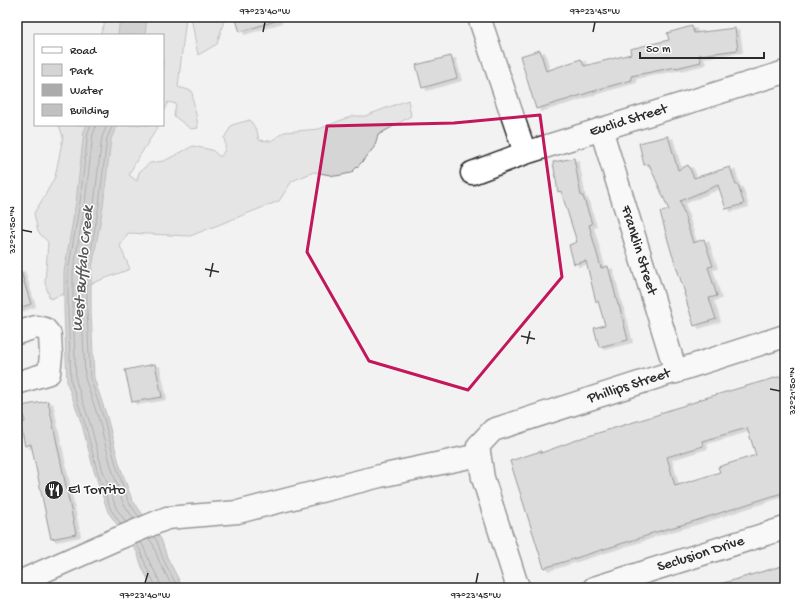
<svg xmlns="http://www.w3.org/2000/svg" width="802" height="605" font-family="'Gochi Hand',sans-serif">
  <defs>
    <filter id="shadow"><feDropShadow dx="4.5" dy="2.5" stdDeviation="0" flood-color="#0004"/></filter>
  </defs>
  <rect width="100%" height="100%" fill="#f2f2f2"/>
  <filter id="ink" filterUnits="userSpaceOnUse"><feTurbulence type="fractalNoise" baseFrequency=".025" numOctaves="2"/><feDisplacementMap in="SourceGraphic" scale="8" xChannelSelector="R" yChannelSelector="G"/><feConvolveMatrix kernelMatrix="1 2 1 2 8 2 1 2 1" color-interpolation-filters="sRGB"/></filter>
  <g filter="url(#ink)">
    <g fill="#d5d5d5" stroke="#808080">
      <path d="M107,17H186L178,87L192,91C193,104 197,115 198,128L191,129L174,116L176,104L168,102L163,114V35H100Z"/>
      <path d="M191,17H225L217,44L198,55Z"/>
      <path d="M408,100L411,116L378,135L375,146L364,160L351,173L336,176L314,172L292,181L279,201L190,236L128,233L120,246L130,269L50,299L45,283L48,242L38,232L34,213L44,197L55,177L63,137L59,125H158L156,130L135,163L129,175L137,181L139,172L150,163L164,161L193,146L212,150L220,157C226,151 226,145 224,138L232,125L250,120L257,131L259,140L271,141L284,132L319,129L352,116H365Z"/>
    </g>
    <g fill="#ababab" stroke="#787878">
      <path d="M120,17H147L145,35H118Z"/>
      <path d="M87,125H117L111,139L103,206L91,274V310L94,378L107,417L119,463L132,500L161,539L167,557L183,588H152L142,567L137,552L108,512L94,471L82,425L67,383L64,310V272L76,202L84,131Z"/>
    </g>
    <g fill="none" stroke-linecap="round" stroke-linejoin="round">
      <g stroke="#5e5e5e" stroke-width="1">
        <path d="M91,125L88,132L80,202L68,272V310L71,382L85,424L97,470L111,510L121,524"/>
        <path d="M96,125L95,129L93,134L85,203L73,273V310L76,381L90,423L102,468L116,508L126,522"/>
        <path d="M107,125L102,137L94,204L82,273V310L85,378L99,420L111,466L123,503L134,519"/>
        <path d="M113,125L107,138L99,205L87,274V310L90,378L104,419L116,465L128,501L139,517"/>
        <path d="M154,537L157,541L163,559L178,588"/>
        <path d="M149,539L153,544L159,561L173,588"/>
        <path d="M141,542C145,549 147,556 150,563C154,571 160,579 161,588"/>
        <path d="M136,544L140,550L146,566L155,585L156,588"/>
      </g>
    </g>
    <g fill="#c1c1c1" stroke="#2b2b2b" fill-rule="evenodd" filter="url(#shadow)">
      <path d="M235,17H277L278,20L240,32Z"/>
      <path d="M692,26L694,33L735,28L738,50L699,55L701,62L676,68V67L631,76L632,80L603,88L569,99L536,109L520,56L540,50L546,71L581,59L584,66L631,54L630,49L669,40L667,33Z"/>
      <path d="M451,56L457,78L422,88L416,65Z"/>
      <path d="M668,136L678,170L688,165L694,178L730,167L736,185H738L744,204L726,209L718,185L680,201L693,243L704,239L713,266L708,267L717,296L709,298L716,319L694,326L684,293H685L671,251L660,212L669,210L649,164L644,165L639,143Z"/>
      <path d="M574,158L581,196H583L592,224L589,225L601,268L608,266L618,305H619L628,340L599,347L594,328L605,325L598,301L596,302L586,261L574,264L569,245L577,242L561,191L558,192L553,162Z"/>
      <path d="M20,269L31,304L17,309V270Z"/>
      <path d="M155,364L162,397L132,402L125,370Z"/>
      <path d="M785,375V492L695,521L649,534V535L611,547L544,568L510,461L541,451V453L585,437L660,414V413L698,401V400ZM747,428L756,455L718,467L720,472L675,486L667,457L703,446L702,441Z"/>
      <path d="M48,401L76,534L51,539L31,444L25,446L20,423L25,422L21,406Z"/>
      <path d="M785,565V588H720V584Z"/>
    </g>
    <g fill="none" stroke-linecap="round" stroke-linejoin="round">
      <g stroke="#2b2b2b" stroke-width="25">
        <g id="minor">
          <path d="M479,17L525,153"/>
          <path id="s1" d="M601,129L676,372"/>
          <path id="s2" d="M472,173L525,153L785,72"/>
          <path d="M17,333L36,327L45,329L50,335L51,355L49,373L17,383"/>
          <path d="M17,583L112,541L167,518L238,512L380,476L479,455"/>
          <path id="s3" d="M519,588L516,582L483,478L478,446L493,430L785,336"/>
          <path id="s4" d="M594,588L785,528"/>
        </g>
      </g>
      <use href="#minor" stroke="#fff" stroke-width="22"/>
    </g>
  </g>
  <path d="M0 0H802V605H0ZM540,115L562,277L468,390L369,361L307,252L327,126L454,123Z" fill="#f2f2f2" fill-opacity=".55" fill-rule="evenodd"/>
  <path fill="none" stroke="#c2185b" stroke-width="3" stroke-linejoin="round" d="M540,115L562,277L468,390L369,361L307,252L327,126L454,123Z"/>
  <path fill="none" stroke="#2b2b2b" stroke-width="1.5" d="M263,32L265,22M593,32L595,22M22,230L32,232M205,269L219,272M210,277L213,263M521,336L535,339M527,344L530,331M770,389L780,391M145,583L148,573M476,583L478,573"/>
  <defs>
    <g id="restaurant-disc" transform="scale(1)"><circle r="9.5" fill="#2b2b2b" stroke="#fff"/><path d="M-5-6h1v4h1v-4h1v4h1v-4h1v5L-1.5 .5V6h-2V.5L-5-1ZM5-6V6H3V1.5H1.5Q1.5-4 5-6Z" fill="#fff"/></g>
  </defs>
  <g fill-rule="evenodd">
    <use href="#restaurant-disc" x="54" y="490"/>
  </g>
  <g text-anchor="middle" dominant-baseline="central" stroke-width="3" stroke-linejoin="round" paint-order="stroke">
    <g font-size="15" fill="#2b2b2b" stroke="#fff">
      <text stroke="none"><textPath href="#s2" startOffset="165">Euclid Street</textPath></text>
      <text stroke="none"><textPath href="#s1" startOffset="127">Franklin Street</textPath></text>
      <text stroke="none"><textPath href="#s3" startOffset="313">Phillips Street</textPath></text>
      <text stroke="none"><textPath href="#s4" startOffset="112">Seclusion Drive</textPath></text>
    </g>
    <g font-size="15" fill="#2b2b2b" stroke="#fff" text-anchor="start">
      <text x="68" y="490">El Torrito</text>
    </g>
    <g font-size="16" font-style="italic" fill="#585858" stroke="#fff">
      <text transform="translate(84 269) rotate(-85)">West Buffalo Creek</text>
    </g>
  </g>
  <rect width="802" height="605" fill="none" stroke="#fff" stroke-width="44"/>
  <rect x="34" y="34" width="130" height="92" fill="#ffffff" stroke="#aaaaaa"/>
  <rect x="42" y="47" width="20" height="6" fill="#ffffff" stroke="#aaaaaa"/>
  <text x="70" y="54" font-size="12" fill="#2b2b2b">Road</text>
  <rect x="42" y="64" width="20" height="12" fill="#d5d5d5" stroke="#aaaaaa"/>
  <text x="70" y="74" font-size="12" fill="#2b2b2b">Park</text>
  <rect x="42" y="84" width="20" height="12" fill="#ababab" stroke="#aaaaaa"/>
  <text x="70" y="94" font-size="12" fill="#2b2b2b">Water</text>
  <rect x="42" y="104" width="20" height="12" fill="#c1c1c1" stroke="#aaaaaa"/>
  <text x="70" y="114" font-size="12" fill="#2b2b2b">Building</text>
  <path d="M640 52v6h124v-6" fill="none" stroke="#2b2b2b" stroke-width="2"/>
  <text x="646" y="52" font-size="12" fill="#2b2b2b" stroke="#ffffff" stroke-width="3" paint-order="stroke">50 m</text>
  <rect x="22" y="22" width="758" height="561" fill="none" stroke="#2b2b2b" stroke-width="1.5"/>
  <g font-size="10" text-anchor="middle" fill="#2b2b2b">
    <text x="265" y="14">97°23'40"W</text>
    <text x="595" y="14">97°23'45"W</text>
    <text transform="translate(11 230) rotate(-90)" y="4">32°21'50"N</text>
    <text transform="translate(791 391) rotate(-90)" y="4">32°21'50"N</text>
    <text x="145" y="598">97°23'40"W</text>
    <text x="476" y="598">97°23'45"W</text>
  </g>
</svg>
